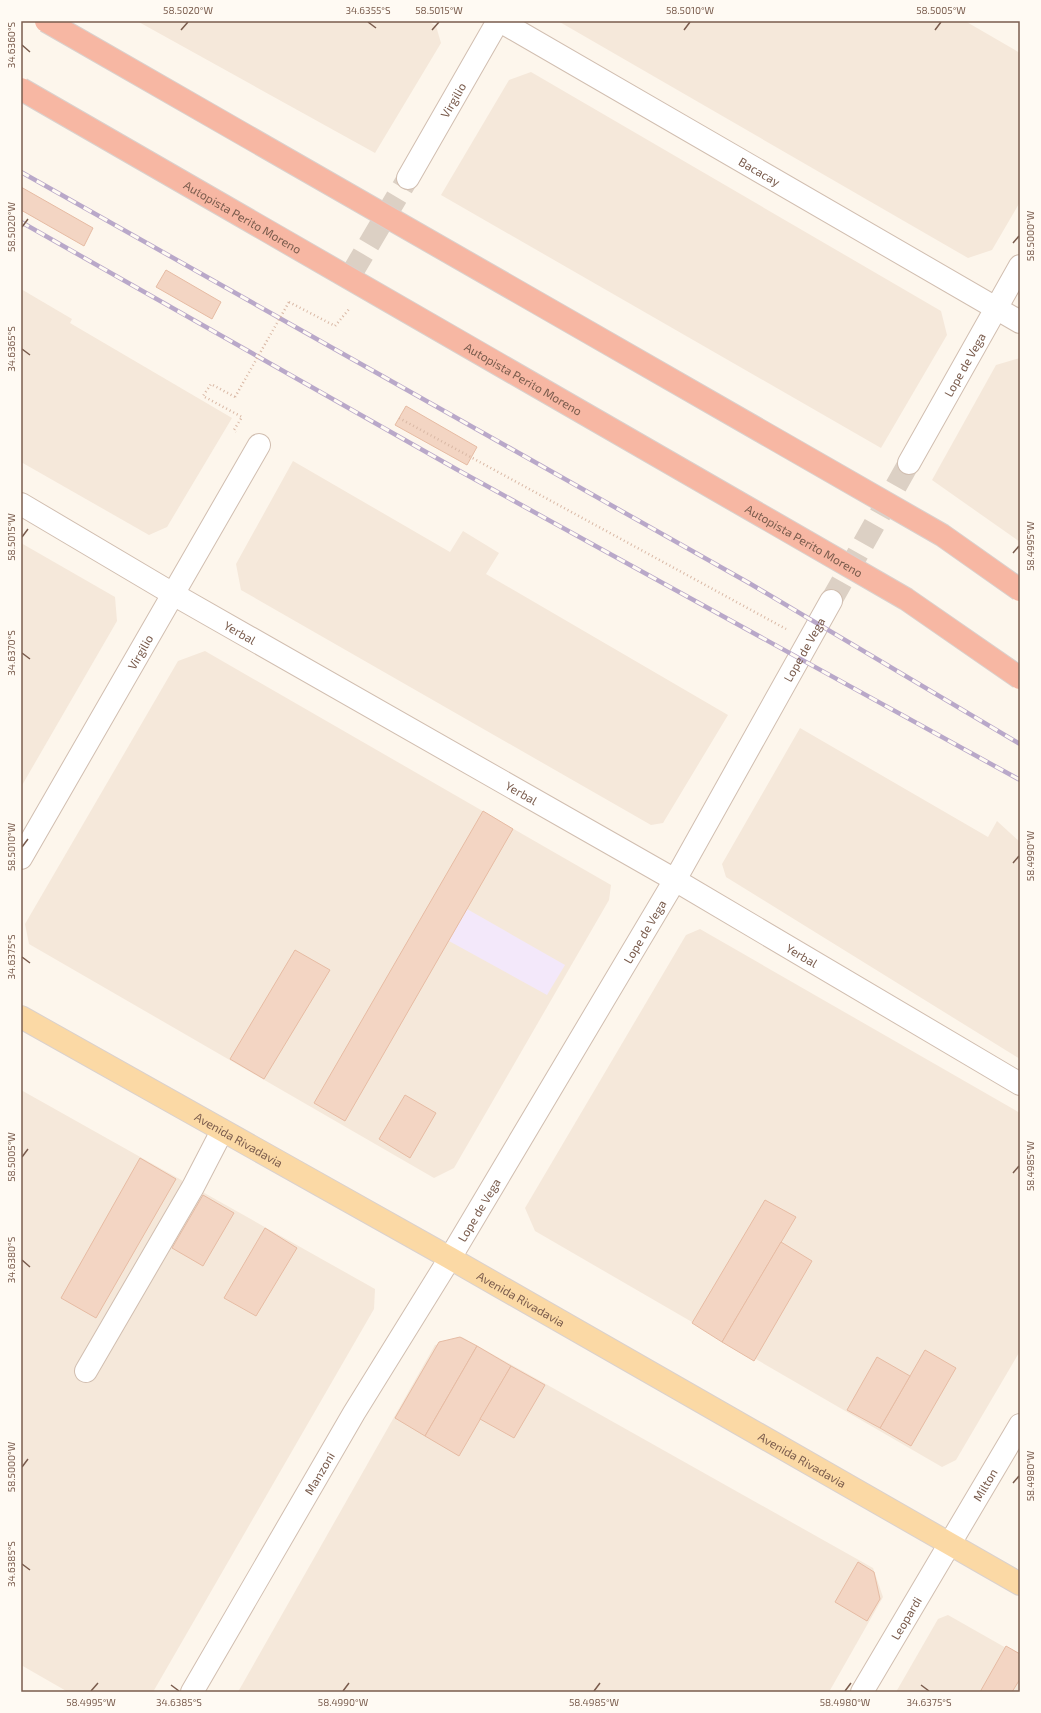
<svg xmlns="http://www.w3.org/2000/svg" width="1041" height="1713" font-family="'Exo 2',sans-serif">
  <rect width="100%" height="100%" fill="#fdf6ec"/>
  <g fill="#f5e8da">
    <path d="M137,21H428L436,26L441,43L375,153Z"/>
    <path d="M558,21H965L1020,53V202L992,250L968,258Z"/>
    <path d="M531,72L941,311L947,335L881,448L441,195L509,80Z"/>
    <path d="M21,289L72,319L70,323L232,418L167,527L149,535L21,462Z"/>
    <path d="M1020,358V542L932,480L996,365Z"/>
    <path d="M293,461L450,552L463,531L499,553L486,574L728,715L663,823L651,825L241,590L236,564Z"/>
    <path d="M21,543L115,597L117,621L21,787Z"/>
    <path d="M205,651L611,885L609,900L454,1168L434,1178L29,944L25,924L178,661Z"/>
    <path d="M800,728L988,837L997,821L1020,842V1059L726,877L722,864Z"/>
    <path d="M700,929L1020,1113V1351L956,1460L942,1467L535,1231L525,1208L686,935Z"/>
    <path d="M21,1090L375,1289L374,1309L153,1692H68L21,1665Z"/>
    <path d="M462,1337L873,1568L883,1597L829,1692H238L435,1345Z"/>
    <path d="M948,1615L1020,1656V1692H896L938,1619Z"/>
  </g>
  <path fill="#f3e8fa" d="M467,909L565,965L547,995L449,941Z"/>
  <g fill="#f3d5c3" stroke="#e6bba3">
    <path d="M21,187L93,228L84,246L21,210Z"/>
    <path d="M166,270L221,302L212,319L156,287Z"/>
    <path d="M406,406L477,447L467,465L395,425Z"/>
    <path d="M483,811L513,829L345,1121L314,1103Z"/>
    <path d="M295,950L330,970L264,1079L230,1059Z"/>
    <path d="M405,1095L436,1113L410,1158L379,1139Z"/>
    <path d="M140,1158L176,1179L96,1318L61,1298Z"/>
    <path d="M203,1195L234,1213L203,1266L172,1248Z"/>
    <path d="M765,1200L796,1217L722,1342L692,1323Z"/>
    <path d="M265,1228L297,1248L256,1316L224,1298Z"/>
    <path d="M781,1242L812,1261L754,1361L722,1342Z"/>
    <path d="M460,1337L477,1346L425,1436L395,1418L439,1342Z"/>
    <path d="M477,1346L511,1366L459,1456L425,1436Z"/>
    <path d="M925,1350L956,1368L911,1446L880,1428Z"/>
    <path d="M877,1357L910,1376L880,1428L847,1410Z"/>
    <path d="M511,1366L545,1385L514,1438L480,1419Z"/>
    <path d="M858,1562L874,1572L880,1599L867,1621L835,1602Z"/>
    <path d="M1006,1646L1020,1654V1679L1012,1692H980Z"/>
  </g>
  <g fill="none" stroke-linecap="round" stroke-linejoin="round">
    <g stroke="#dcd0c4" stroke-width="22" stroke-dasharray="22 11" stroke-linecap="butt">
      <path d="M352,273L408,178"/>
      <path d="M831,601L909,463"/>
    </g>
    <g stroke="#d1beb0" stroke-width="24">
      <g id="minor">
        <path id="s1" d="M500,21L1020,322"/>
        <path id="s2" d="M408,178L498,21"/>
        <path id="s3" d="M909,463L1020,266"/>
        <path id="s4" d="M21,504L173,594L675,880L1020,1084"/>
        <path id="s5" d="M21,858L259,445"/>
        <path d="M86,1371L193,1187L222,1131"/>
        <path id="s6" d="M192,1692L354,1413L450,1258L675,880L831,601"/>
        <path id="s7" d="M862,1692L1020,1425"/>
      </g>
    </g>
    <g stroke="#dad1cd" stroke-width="24">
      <g id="major">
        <path id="s8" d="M21,1017L450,1258L1020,1584"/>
      </g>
    </g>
    <g stroke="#d9b8a5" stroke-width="2.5" stroke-dasharray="1 3" stroke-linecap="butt">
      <path d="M289,302L335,326L350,308"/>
      <path d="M235,397L211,384L203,396L242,417L234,430L236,432"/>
      <path d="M399,418L786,629"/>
    </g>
    <use href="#minor" stroke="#fff" stroke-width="22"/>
    <use href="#major" stroke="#fbd9a5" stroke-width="22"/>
    <g stroke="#b9a8c9" stroke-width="4.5">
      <g id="rail">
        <path d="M21,172L749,583L1020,744"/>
        <path d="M21,222L456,469L1020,780"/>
      </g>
    </g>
    <use href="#rail" stroke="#fffaf3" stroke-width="3" stroke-dasharray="9" stroke-linecap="butt"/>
    <g stroke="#dad1cd" stroke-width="24" stroke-linecap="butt">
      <g id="highway-bridge">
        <path d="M46,21L942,535L1020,590"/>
        <path id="s9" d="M21,89L906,599L1020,678"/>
      </g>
    </g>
    <path stroke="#d9b8a5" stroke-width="2.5" stroke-dasharray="1 3" stroke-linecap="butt" d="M235,397L289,302"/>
    <use href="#highway-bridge" stroke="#f7b7a3" stroke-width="22"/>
  </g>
  <path fill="none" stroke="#7a5c4d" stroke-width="1.5" d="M368,22L376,28M181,30L188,22M432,30L439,22M684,30L690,22M935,30L941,22M22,45L30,52M22,227L28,219M1013,243L1019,236M22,349L30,355M22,537L28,529M1013,553L1019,546M22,653L30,659M22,847L28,839M1013,863L1019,856M22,957L30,963M22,1157L28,1149M1013,1173L1019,1166M22,1260L30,1267M22,1467L28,1459M1013,1483L1019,1476M22,1564L30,1570M171,1685L179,1691M921,1685L929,1691M91,1691L98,1683M343,1691L349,1683M594,1691L600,1683M845,1691L851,1683"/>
  <g text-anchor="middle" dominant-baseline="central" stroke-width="4" stroke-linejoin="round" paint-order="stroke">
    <g font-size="12" fill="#7a5c4d" stroke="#fffaf3">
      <text stroke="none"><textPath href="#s2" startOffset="90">Virgilio</textPath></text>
      <text stroke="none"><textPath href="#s1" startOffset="300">Bacacay</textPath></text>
      <text stroke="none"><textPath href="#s9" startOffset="256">Autopista Perito Moreno</textPath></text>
      <text stroke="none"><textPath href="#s3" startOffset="113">Lope de Vega</textPath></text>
      <text stroke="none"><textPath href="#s9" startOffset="580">Autopista Perito Moreno</textPath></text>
      <text stroke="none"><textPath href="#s9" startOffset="904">Autopista Perito Moreno</textPath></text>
      <text stroke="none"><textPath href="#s4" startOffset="254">Yerbal</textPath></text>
      <text stroke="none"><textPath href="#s6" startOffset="1209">Lope de Vega</textPath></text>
      <text stroke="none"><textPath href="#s5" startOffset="238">Virgilio</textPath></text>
      <text stroke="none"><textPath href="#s4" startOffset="578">Yerbal</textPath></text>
      <text stroke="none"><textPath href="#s6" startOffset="885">Lope de Vega</textPath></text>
      <text stroke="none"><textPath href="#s4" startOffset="902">Yerbal</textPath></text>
      <text stroke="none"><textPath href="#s8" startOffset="250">Avenida Rivadavia</textPath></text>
      <text stroke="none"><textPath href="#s6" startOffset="561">Lope de Vega</textPath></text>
      <text stroke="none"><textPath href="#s8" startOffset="574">Avenida Rivadavia</textPath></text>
      <text stroke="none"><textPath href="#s8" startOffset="898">Avenida Rivadavia</textPath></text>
      <text stroke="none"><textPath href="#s6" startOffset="253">Manzoni</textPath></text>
      <text stroke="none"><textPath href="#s7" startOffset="241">Milton</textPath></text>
      <text stroke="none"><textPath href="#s7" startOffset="86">Leopardi</textPath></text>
    </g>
  </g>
  <rect width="1041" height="1713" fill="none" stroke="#fffaf3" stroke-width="44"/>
  <rect x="22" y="22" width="997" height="1669" fill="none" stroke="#7a5c4d" stroke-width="1.5"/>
  <g font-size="10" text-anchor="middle" fill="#7a5c4d">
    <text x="188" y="14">58.5020°W</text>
    <text x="368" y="14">34.6355°S</text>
    <text x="439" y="14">58.5015°W</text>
    <text x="690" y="14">58.5010°W</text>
    <text x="941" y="14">58.5005°W</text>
    <text transform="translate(11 45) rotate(-90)" y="4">34.6360°S</text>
    <text transform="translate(11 227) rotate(-90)" y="4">58.5020°W</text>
    <text transform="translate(1030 236) rotate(-90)" y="4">58.5000°W</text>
    <text transform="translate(11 349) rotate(-90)" y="4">34.6365°S</text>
    <text transform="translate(11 537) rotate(-90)" y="4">58.5015°W</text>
    <text transform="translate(1030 546) rotate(-90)" y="4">58.4995°W</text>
    <text transform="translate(11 653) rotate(-90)" y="4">34.6370°S</text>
    <text transform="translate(11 847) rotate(-90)" y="4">58.5010°W</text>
    <text transform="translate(1030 856) rotate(-90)" y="4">58.4990°W</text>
    <text transform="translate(11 957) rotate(-90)" y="4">34.6375°S</text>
    <text transform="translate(11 1157) rotate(-90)" y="4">58.5005°W</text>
    <text transform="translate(1030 1166) rotate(-90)" y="4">58.4985°W</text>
    <text transform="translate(11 1260) rotate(-90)" y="4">34.6380°S</text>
    <text transform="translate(11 1467) rotate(-90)" y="4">58.5000°W</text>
    <text transform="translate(1030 1476) rotate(-90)" y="4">58.4980°W</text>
    <text transform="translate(11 1564) rotate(-90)" y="4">34.6385°S</text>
    <text x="91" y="1706">58.4995°W</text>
    <text x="179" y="1706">34.6385°S</text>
    <text x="343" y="1706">58.4990°W</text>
    <text x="594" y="1706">58.4985°W</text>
    <text x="845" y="1706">58.4980°W</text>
    <text x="929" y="1706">34.6375°S</text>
  </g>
</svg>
